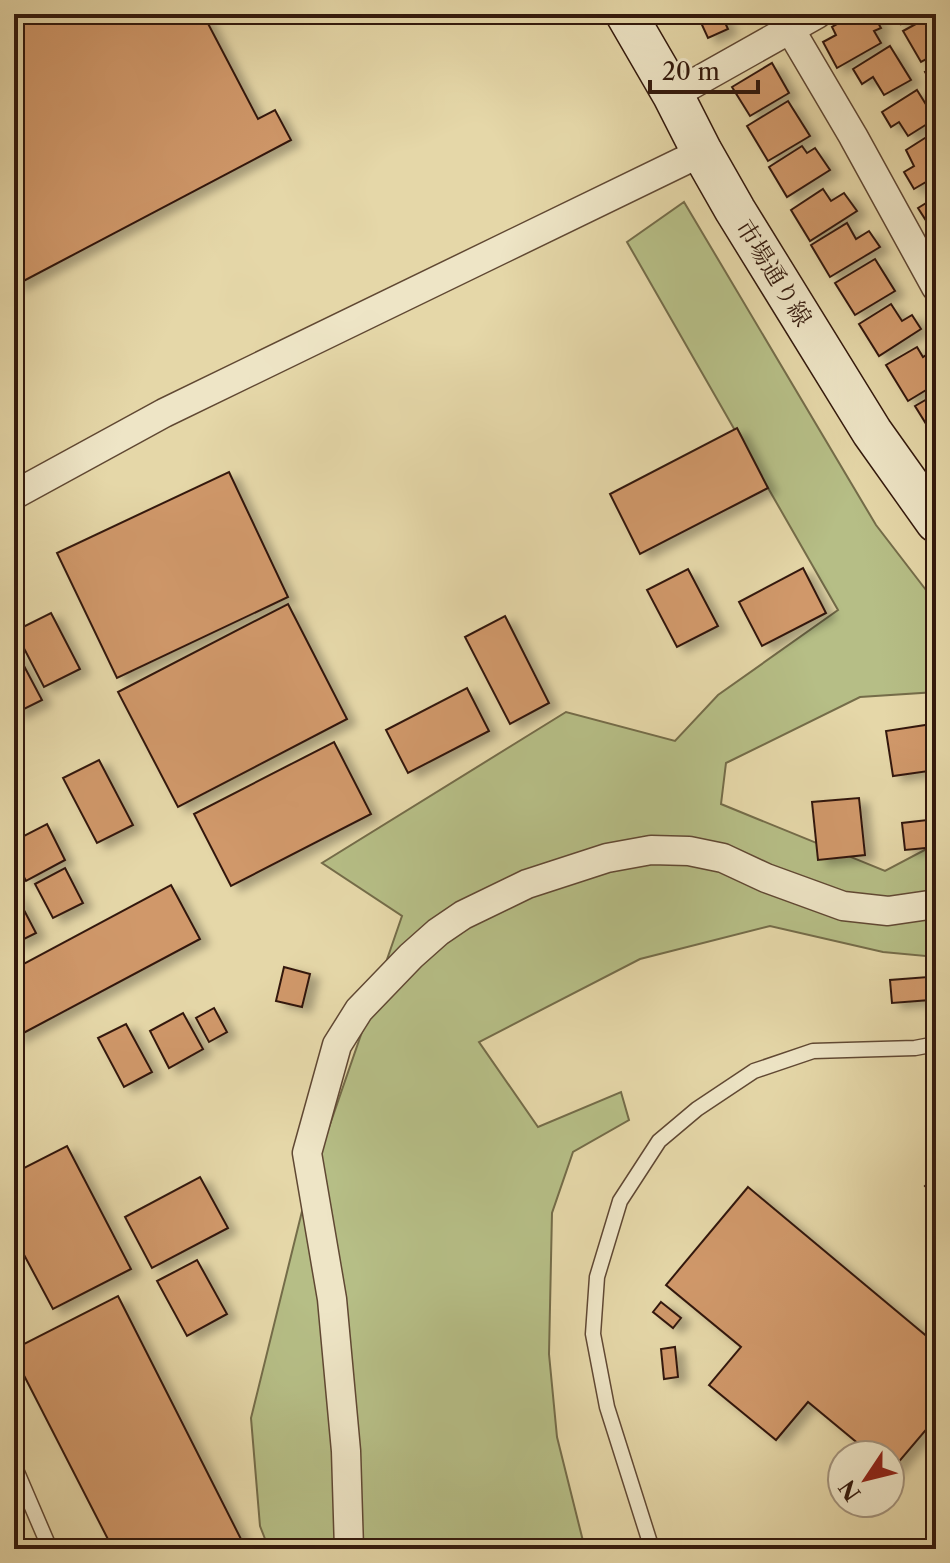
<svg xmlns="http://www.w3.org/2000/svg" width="950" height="1563" font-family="'Libre Caslon Text','Noto Serif JP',serif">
  <defs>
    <filter id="shadow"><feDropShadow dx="9" dy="5" stdDeviation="4" flood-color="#0004"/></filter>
  </defs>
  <rect width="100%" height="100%" fill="#e5d7a8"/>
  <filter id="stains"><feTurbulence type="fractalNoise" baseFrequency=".0025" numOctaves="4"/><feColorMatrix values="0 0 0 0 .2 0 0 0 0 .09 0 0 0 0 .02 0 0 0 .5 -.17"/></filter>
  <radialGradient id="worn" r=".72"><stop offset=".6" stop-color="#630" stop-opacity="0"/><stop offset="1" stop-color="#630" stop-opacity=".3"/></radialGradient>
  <path fill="#b6be86" stroke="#746c49" stroke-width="2" d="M684,202L876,525L936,603V692L860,697L726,763L721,804L885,871L936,844V957L883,952L770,926L640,959L479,1042L538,1127L621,1092L629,1120L573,1152L552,1213L549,1354L557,1437L585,1549H269L260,1526L251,1418L307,1191L402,916L322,863L566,712L675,741L718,695L838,610L627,242Z"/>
  <g fill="#d0986b" stroke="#33190c" stroke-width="2" filter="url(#shadow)">
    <path d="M14,14H203L258,119L275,110L291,140L14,286Z"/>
    <path d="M697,14H721L728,29L708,38Z"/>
    <path d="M855,14H873L881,28L874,31L881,43L837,68L823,42L836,35L832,27Z"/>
    <path d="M896,14H919L901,24Z"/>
    <path d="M934,14H936V54L921,62L903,31Z"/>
    <path d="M890,46L911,80L884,95L873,77L862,84L853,69Z"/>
    <path d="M772,63L789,93L750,116L732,87Z"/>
    <path d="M936,66V91L925,72Z"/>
    <path d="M917,90L935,119L908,136L899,122L891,127L882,112Z"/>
    <path d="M788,101L810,136L768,161L747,126Z"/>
    <path d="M936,131V176L914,189L904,172L914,166L906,150Z"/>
    <path d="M802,146L807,153L815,148L830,170L787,197L769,167Z"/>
    <path d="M823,189L831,201L844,193L857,211L810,241L791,210Z"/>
    <path d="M936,197V227L932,230L918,208Z"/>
    <path d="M847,223L856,239L869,231L880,247L830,277L811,245Z"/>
    <path d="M875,259L895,291L855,315L835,283Z"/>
    <path d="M891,304L902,321L912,315L921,329L879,356L859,324Z"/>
    <path d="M917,347L923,357L934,350L936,352V384L908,401L886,365Z"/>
    <path d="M936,394V440L915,406Z"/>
    <path d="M737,428L768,488L640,554L610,494Z"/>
    <path d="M229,472L288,597L117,678L57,553Z"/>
    <path d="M803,568L826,613L762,646L739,602Z"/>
    <path d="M688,569L718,626L677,647L647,590Z"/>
    <path d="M288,604L347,719L178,807L118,692Z"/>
    <path d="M51,613L80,669L44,687L15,631Z"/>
    <path d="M505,616L549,703L510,724L465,637Z"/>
    <path d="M14,647L42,700L14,714Z"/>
    <path d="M467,688L489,731L408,773L386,730Z"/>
    <path d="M932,724L936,753V770L893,776L886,731Z"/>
    <path d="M334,742L371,814L231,886L194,814Z"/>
    <path d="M99,760L133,825L97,843L63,778Z"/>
    <path d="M859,798L865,855L818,860L812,802Z"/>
    <path d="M936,819V847L905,850L902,823Z"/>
    <path d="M47,824L65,860L26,881L14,858V841Z"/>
    <path d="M65,868L83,903L53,918L35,884Z"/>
    <path d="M171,885L200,939L14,1038V969Z"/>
    <path d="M14,891L36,933L14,944Z"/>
    <path d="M284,967L310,974L302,1007L276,1001Z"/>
    <path d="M928,977L930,1000L892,1003L890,980Z"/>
    <path d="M214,1008L227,1032L209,1042L196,1018Z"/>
    <path d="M183,1013L203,1049L169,1068L150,1031Z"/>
    <path d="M126,1024L152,1072L124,1087L98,1038Z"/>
    <path d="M67,1146L131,1269L53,1309L14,1236V1173Z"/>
    <path d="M936,1176V1197L925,1186Z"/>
    <path d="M200,1177L228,1228L152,1268L125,1217Z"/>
    <path d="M748,1187L936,1344V1418L891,1471L890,1455H872L808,1402L776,1440L709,1385L741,1347L666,1285Z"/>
    <path d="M197,1260L227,1314L187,1336L157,1281Z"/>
    <path d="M118,1296L246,1549H113L14,1356V1349Z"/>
    <path d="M661,1302L681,1318L673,1328L653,1312Z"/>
    <path d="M675,1347L678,1377L664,1379L661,1349Z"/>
  </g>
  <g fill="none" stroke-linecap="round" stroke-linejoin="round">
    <g stroke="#604833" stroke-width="17">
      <g id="lane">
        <path d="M14,1465L50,1549"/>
        <path d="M652,1549L607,1407L593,1334L597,1277L620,1201L659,1141L697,1109L754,1071L813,1051L915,1048L936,1044"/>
      </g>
    </g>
    <g stroke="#604833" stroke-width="31">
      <g id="street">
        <path d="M790,29L853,136L936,287"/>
        <path d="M673,95L817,14"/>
        <path d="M14,495L164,413L702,152"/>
        <path d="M349,1549L346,1451L332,1299L307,1153L337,1045L359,1010L411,956L438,932L463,915L527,884L607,858L651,850L689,851L723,858L766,878L843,906L888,911L936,904"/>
      </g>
    </g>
    <g stroke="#33190c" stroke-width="43">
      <path id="secondary" d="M626,14L673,95L702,152L735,210L872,432L936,522"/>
    </g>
    <use href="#lane" stroke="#eee5c6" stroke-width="14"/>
    <use href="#street" stroke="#eee5c6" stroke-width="28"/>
    <use href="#secondary" stroke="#eee5c6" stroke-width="40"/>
  </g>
  <g text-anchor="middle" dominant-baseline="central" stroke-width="6" stroke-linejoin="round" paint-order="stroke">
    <g font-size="24" fill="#33190c" stroke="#eee5c6">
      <text transform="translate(774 273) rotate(58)">市場通り線</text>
    </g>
  </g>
  <rect width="950" height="1563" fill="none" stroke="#e5d7a8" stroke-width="48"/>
  <rect x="16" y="16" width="918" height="1531" fill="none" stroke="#33190c" stroke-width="4"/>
  <rect x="24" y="24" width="902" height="1515" fill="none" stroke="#33190c" stroke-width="2"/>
  <g transform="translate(866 1479) rotate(235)"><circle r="38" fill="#eee5c6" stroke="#a3937c" stroke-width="2"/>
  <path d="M0-6L14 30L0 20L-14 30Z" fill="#8f2418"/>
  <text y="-12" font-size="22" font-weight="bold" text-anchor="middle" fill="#33190c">N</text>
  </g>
  <path d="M650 80v12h108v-12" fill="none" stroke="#33190c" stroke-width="4"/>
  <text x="662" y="80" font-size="24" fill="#33190c" stroke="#eee5c6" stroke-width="6" paint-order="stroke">20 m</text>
  <rect width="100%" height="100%" filter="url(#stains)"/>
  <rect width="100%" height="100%" fill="url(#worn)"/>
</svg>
